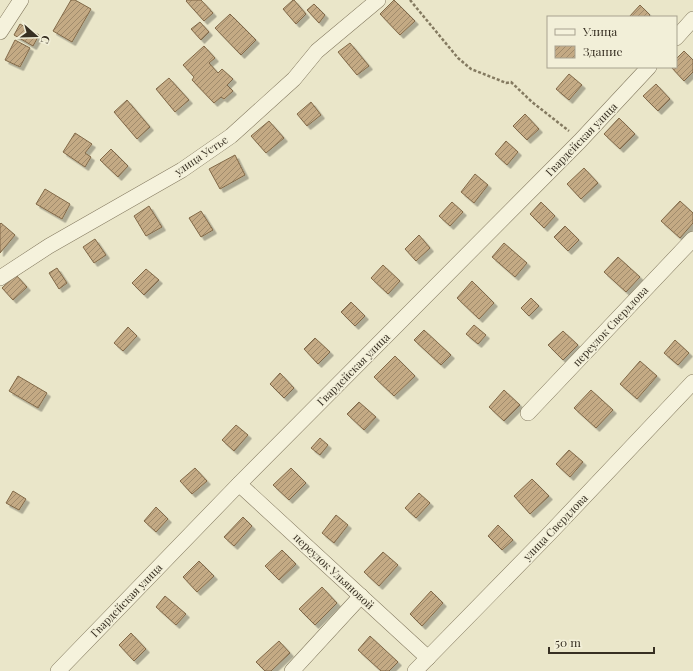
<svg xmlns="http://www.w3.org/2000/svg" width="693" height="671" font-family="'Playfair Display',serif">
  <defs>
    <pattern id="building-hatch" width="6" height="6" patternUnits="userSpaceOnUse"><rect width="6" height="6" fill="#c4aa84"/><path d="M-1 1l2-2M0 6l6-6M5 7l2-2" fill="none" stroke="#a08b6c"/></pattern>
    <filter id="shadow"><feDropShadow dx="3.5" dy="3.5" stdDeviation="0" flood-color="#0004"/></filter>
  </defs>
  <rect width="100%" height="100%" fill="#eae6c9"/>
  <g fill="url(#building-hatch)" stroke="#816948" filter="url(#shadow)">
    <path d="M71,0H75L91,9L72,42L53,31Z"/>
    <path d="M187,0H201L213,13L204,21L186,1Z"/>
    <path d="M293,0H294L306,14L296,24L283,9Z"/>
    <path d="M394,0L415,21L400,35L380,14Z"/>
    <path d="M314,4L325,15L319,23L307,10Z"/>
    <path d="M640,5L650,15L648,17H629Z"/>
    <path d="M230,14L256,40L241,55L215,28Z"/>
    <path d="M200,22L209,32L201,40L191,29Z"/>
    <path d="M20,24L39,35L33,46L14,35Z"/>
    <path d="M15,40L30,48L20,67L5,60Z"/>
    <path d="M350,43L369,66L357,75L338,52Z"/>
    <path d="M204,46L215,58L209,63L218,73L222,69L233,79L227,85L233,91L224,99L221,97L214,103L192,80L194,77L183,65Z"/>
    <path d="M684,51L693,60V72L684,81L671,67H676V59Z"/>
    <path d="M569,74L582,85L569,100L556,89Z"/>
    <path d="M169,78L189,100L175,112L156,89Z"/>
    <path d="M656,84L670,99L658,111L643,96Z"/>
    <path d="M127,100L150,127L137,139L114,112Z"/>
    <path d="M311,102L321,115L307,126L297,114Z"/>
    <path d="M525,114L539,129L527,140L513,126Z"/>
    <path d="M619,118L635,134L620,149L604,134Z"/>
    <path d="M269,121L284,138L266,153L251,136Z"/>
    <path d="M75,133L92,144L85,153L91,157L85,167L63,152Z"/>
    <path d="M506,141L518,152L507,165L495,154Z"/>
    <path d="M111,149L128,166L118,177L100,160Z"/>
    <path d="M235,155L245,175L220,189L209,169Z"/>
    <path d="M584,168L598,183L581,199L567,184Z"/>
    <path d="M475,174L488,185L474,203L461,192Z"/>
    <path d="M45,189L70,204L62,219L36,204Z"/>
    <path d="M680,201L693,213V223L680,238L661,221Z"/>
    <path d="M452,202L463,212L450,226L439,216Z"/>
    <path d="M541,202L555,216L544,228L530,214Z"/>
    <path d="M149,206L162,227L146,236L134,216Z"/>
    <path d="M201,211L213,230L201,237L189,218Z"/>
    <path d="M1,223L15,235L0,253V224Z"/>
    <path d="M565,226L579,240L568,251L554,237Z"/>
    <path d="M419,235L430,248L416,261L405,249Z"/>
    <path d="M95,239L106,255L94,263L83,247Z"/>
    <path d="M504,243L527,263L515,277L492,257Z"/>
    <path d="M618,257L640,277L626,292L604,272Z"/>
    <path d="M383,265L400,281L388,294L371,278Z"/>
    <path d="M57,268L67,283L59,289L49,273Z"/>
    <path d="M146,269L159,280L144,295L132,283Z"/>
    <path d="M16,275L27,287L13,300L2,288Z"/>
    <path d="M472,281L494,303L479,319L457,298Z"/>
    <path d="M531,298L539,306L529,316L521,308Z"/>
    <path d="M351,302L365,316L355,326L341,312Z"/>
    <path d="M474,325L486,335L478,344L466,334Z"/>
    <path d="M128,327L137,336L123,351L114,343Z"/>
    <path d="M424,330L451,355L441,365L414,340Z"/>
    <path d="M563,331L578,345L563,360L548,345Z"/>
    <path d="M315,338L330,352L318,364L304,349Z"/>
    <path d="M675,340L689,353L678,365L664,353Z"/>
    <path d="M395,356L415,376L394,396L374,377Z"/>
    <path d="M640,361L657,376L637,399L620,384Z"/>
    <path d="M280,373L294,388L284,398L270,384Z"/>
    <path d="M18,376L47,393L38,408L9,391Z"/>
    <path d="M504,390L520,405L504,421L489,407Z"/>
    <path d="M591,390L613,410L596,428L574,408Z"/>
    <path d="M359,402L376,417L364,430L347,414Z"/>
    <path d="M236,425L248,435L234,451L222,440Z"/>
    <path d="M320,438L328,445L320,455L311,448Z"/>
    <path d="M569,450L583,462L570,477L556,464Z"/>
    <path d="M195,468L207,481L192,494L180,481Z"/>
    <path d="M291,468L306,483L289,500L273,485Z"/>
    <path d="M532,479L549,496L530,514L514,496Z"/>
    <path d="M13,491L26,499L19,510L6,503Z"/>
    <path d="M419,493L430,503L416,518L405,508Z"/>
    <path d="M156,507L168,519L156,532L144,521Z"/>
    <path d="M336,515L348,525L334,543L322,533Z"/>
    <path d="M243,517L252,526L234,546L224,537Z"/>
    <path d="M498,525L513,540L502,550L488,536Z"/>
    <path d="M282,550L296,564L279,580L265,566Z"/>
    <path d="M383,552L398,565L379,586L364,572Z"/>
    <path d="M199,561L214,576L197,592L183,577Z"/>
    <path d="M322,587L337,603L315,625L299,609Z"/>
    <path d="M431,591L443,603L422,626L410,614Z"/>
    <path d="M165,596L186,614L176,625L156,607Z"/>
    <path d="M131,633L146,649L134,661L119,645Z"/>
    <path d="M370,636L398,662L389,671H381L358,650Z"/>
    <path d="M279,641L290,653L271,671H265L256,662Z"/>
  </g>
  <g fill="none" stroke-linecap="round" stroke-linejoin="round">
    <g stroke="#847a60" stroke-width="16">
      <g id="minor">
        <path d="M0,32L21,0"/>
        <path d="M676,38L693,19"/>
        <path d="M0,278L49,246L182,170L231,136L294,79L317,51L378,0"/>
        <path d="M528,413L693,239"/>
        <path d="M239,484L428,658"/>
        <path d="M58,671L239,484L580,141L649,67"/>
        <path d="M292,671L361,596"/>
        <path d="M415,671L551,532L693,382"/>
      </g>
    </g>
    <path stroke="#847a60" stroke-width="2.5" stroke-dasharray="3 2" stroke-linecap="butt" d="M410,0L458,58L471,69L499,80L506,83L511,82L532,102L569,131"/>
    <use href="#minor" stroke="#f5f2dc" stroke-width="15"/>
  </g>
  <g text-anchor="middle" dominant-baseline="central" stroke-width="3" stroke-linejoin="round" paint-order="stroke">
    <g font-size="11" fill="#372f22" stroke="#f2efd8">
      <text transform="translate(581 139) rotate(-46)">Гвардейская улица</text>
      <text transform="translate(201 155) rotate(-34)">улица Устье</text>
      <text transform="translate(610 326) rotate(-47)">переулок Свердлова</text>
      <text transform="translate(353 369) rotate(-45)">Гвардейская улица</text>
      <text transform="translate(555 527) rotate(-46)">улица Свердлова</text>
      <text transform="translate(334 571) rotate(43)">переулок Ульяновой</text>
      <text transform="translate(126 600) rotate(-46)">Гвардейская улица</text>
    </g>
  </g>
  <rect x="547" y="16" width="130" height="52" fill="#f2efd8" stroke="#a7a28f"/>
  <rect x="555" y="29" width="20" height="6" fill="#f5f2dc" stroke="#a7a28f"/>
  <text x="583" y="36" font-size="12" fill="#372f22">Улица</text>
  <rect x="555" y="46" width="20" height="12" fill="url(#building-hatch)" stroke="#a7a28f"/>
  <text x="583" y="56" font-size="12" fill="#372f22">Здание</text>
  <g transform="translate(36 36) rotate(110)" stroke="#f2efd8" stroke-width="3" paint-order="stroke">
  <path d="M0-3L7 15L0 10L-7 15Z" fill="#372f22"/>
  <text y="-6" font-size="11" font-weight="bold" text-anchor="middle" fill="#372f22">С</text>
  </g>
  <path d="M549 647v6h105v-6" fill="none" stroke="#372f22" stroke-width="2"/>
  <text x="555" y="647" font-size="12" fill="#372f22" stroke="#f2efd8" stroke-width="3" paint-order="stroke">50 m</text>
</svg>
